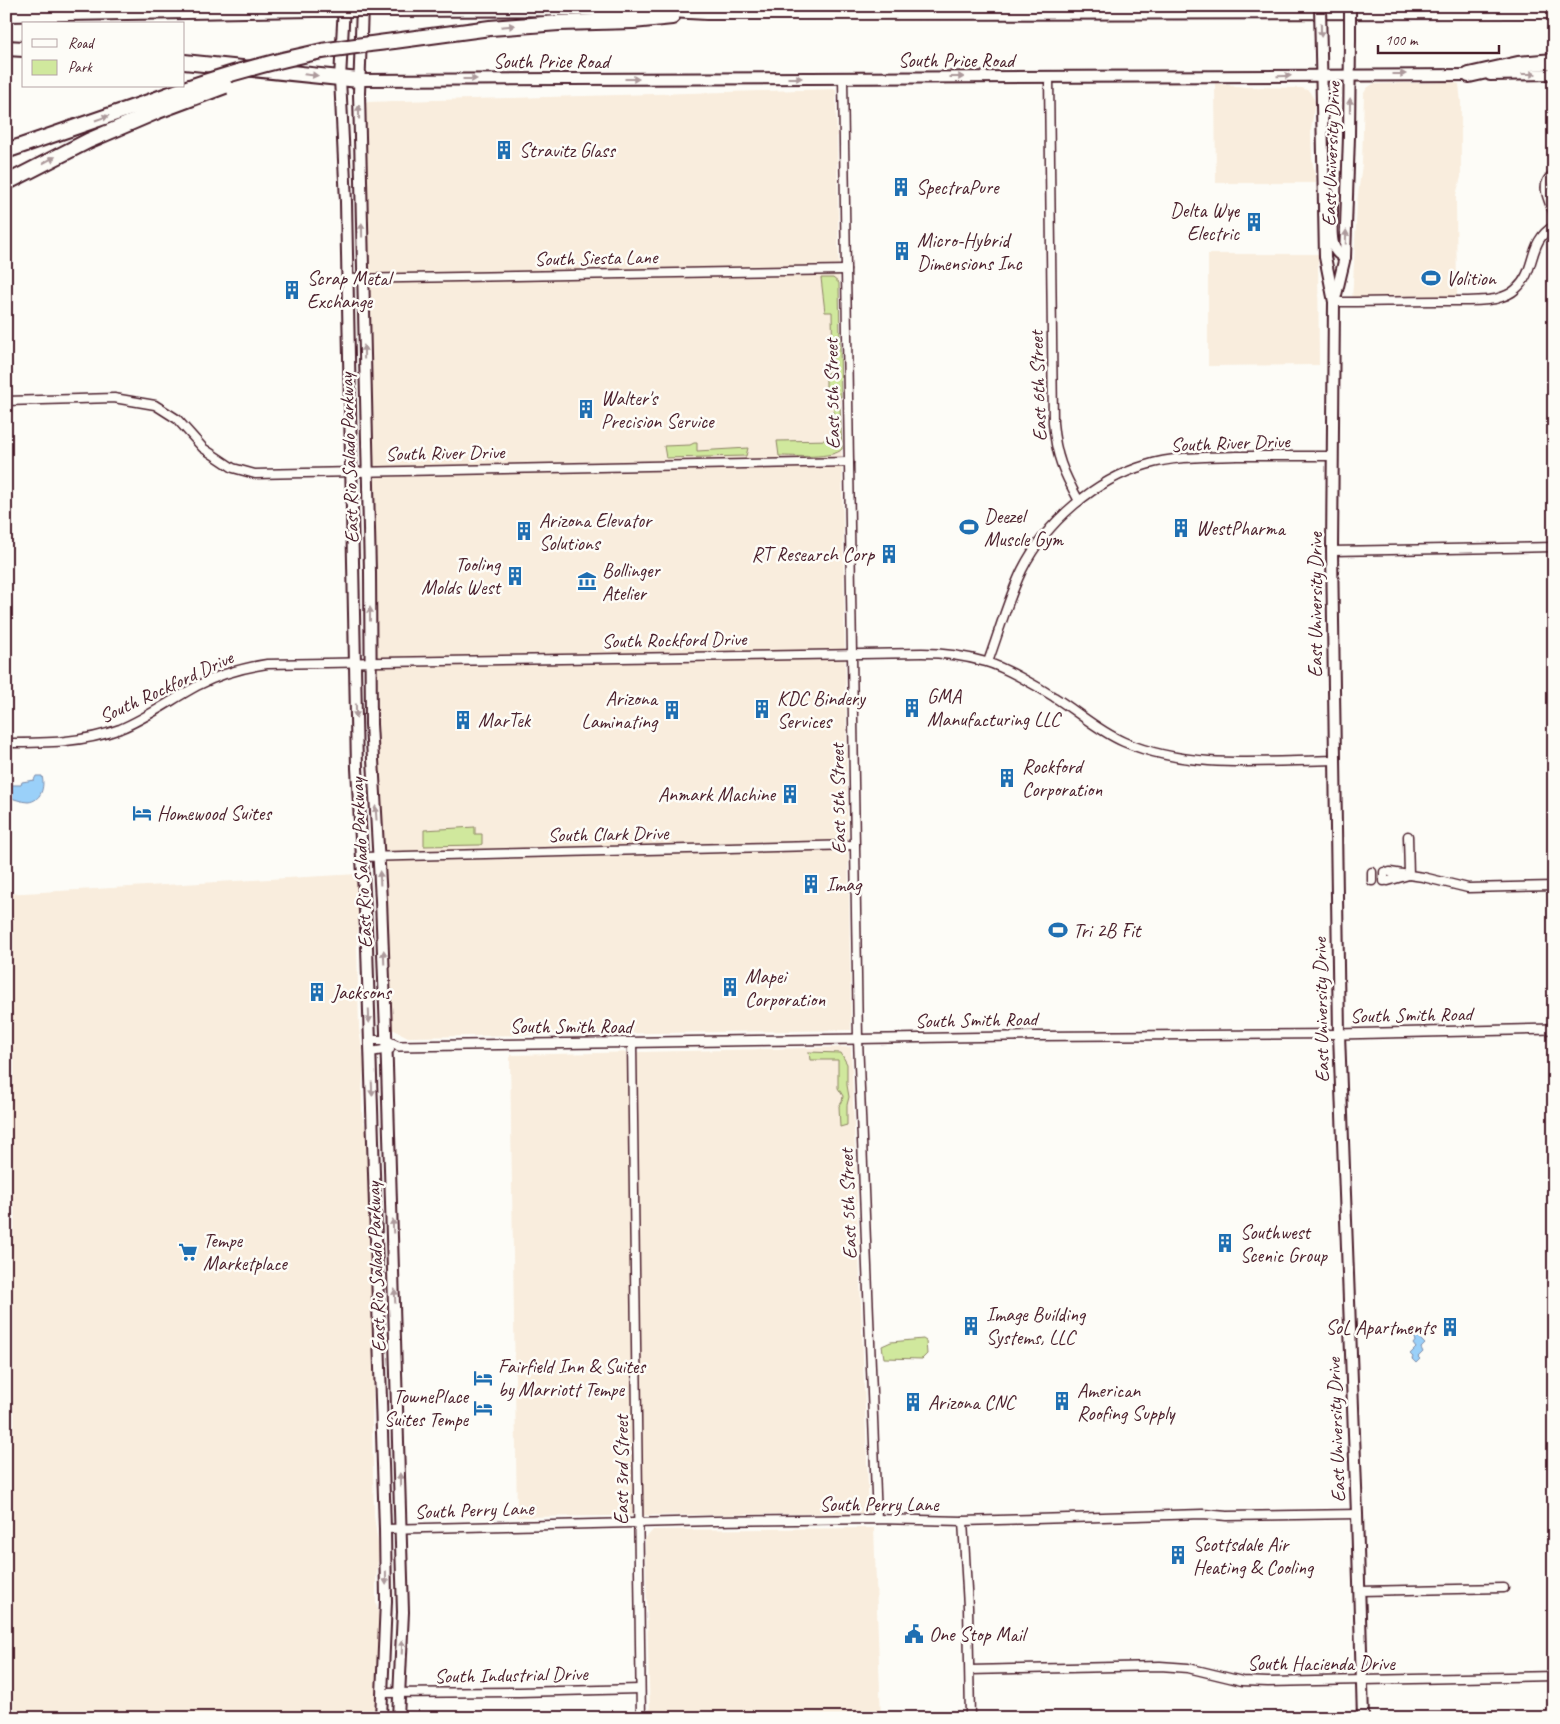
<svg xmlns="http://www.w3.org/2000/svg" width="1560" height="1724" font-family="Caveat,sans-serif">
  <rect width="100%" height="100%" fill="#fdfcf7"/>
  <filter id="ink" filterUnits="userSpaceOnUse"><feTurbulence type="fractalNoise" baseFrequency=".02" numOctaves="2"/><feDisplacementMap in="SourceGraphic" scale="10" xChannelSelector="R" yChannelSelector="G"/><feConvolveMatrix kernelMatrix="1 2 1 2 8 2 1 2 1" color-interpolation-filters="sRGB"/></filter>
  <g filter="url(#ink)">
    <g fill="#f9eddd">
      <path d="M1451,82L1459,84L1461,103V177L1456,195L1457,301L1352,302L1357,203L1362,164L1364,93L1367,88L1373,84Z"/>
      <path d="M1215,83L1244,87L1302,88L1309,91L1315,101L1311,131L1312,158L1316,183H1216Z"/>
      <path d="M836,89L851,1030L408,1037L392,1029L379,760L366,102Z"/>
      <path d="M1208,254H1318L1319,365L1208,366Z"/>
      <path d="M358,874L360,903L357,944L359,1028L364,1065L362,1090V1115L366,1130L374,1373L372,1422L374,1516L379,1550L376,1580V1603L381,1622L375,1718H6V894Z"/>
      <path d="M851,1047L869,1513L517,1517L510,1055Z"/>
      <path d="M874,1528L881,1718H650L645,1539L653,1530Z"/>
    </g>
    <g fill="#d0e89d" stroke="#8d8464">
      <path d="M821,278H833L839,283L841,397H826V373L833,371L832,312H825Z"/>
      <path d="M834,406H840L842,449C834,459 793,456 779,456L777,441L832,440Z"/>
      <path d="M694,443H697V451L748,448L746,456L666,458L664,446L690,445Z"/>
      <path d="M475,827V834H482V844L480,845L424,846V830Z"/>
      <path d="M809,1052L841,1053L847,1064V1085L849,1097L847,1105V1125L840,1127L839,1106L842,1102L843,1096L838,1088V1060H810Z"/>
      <path d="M923,1339L926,1341L927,1354L922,1359L884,1358L882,1346L891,1342Z"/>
    </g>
    <g fill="#9ad0f9" stroke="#7a89a7">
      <path d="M36,776H42C45,787 41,801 28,802C21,802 13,798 7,797V787H10V785H21L22,782L34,780Z"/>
      <path d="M1419,1332L1422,1336L1420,1339L1425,1344L1421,1348L1423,1352L1418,1357L1420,1359L1416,1363L1412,1359L1413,1357L1410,1354L1416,1348L1413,1344L1416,1340L1414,1337Z"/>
    </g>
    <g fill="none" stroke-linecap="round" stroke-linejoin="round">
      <g stroke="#4a1f2b" stroke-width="11">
        <g id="minor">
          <path d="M1049,77L1053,423C1056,456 1063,472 1079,501"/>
          <path d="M843,78L858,1039L877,1519"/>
          <path d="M1554,174C1538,183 1549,201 1554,214"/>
          <path d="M347,279L846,270"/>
          <path d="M1334,302C1369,302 1403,301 1437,301C1456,301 1476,302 1495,299C1503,297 1510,295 1516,289C1537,271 1527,241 1554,226"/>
          <path d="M6,401L114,398L155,405L177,419L203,448L233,468L255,474L849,462"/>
          <path d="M1332,551L1554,547"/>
          <path d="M988,662C999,632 1008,599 1022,570C1046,522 1095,480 1146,465C1175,456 1207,457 1237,456C1268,456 1300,456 1332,456"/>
          <path d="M6,743C45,743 83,743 120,729C147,718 171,700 197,686C219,674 242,668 267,664L922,653C944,653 965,656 986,662C1004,667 1037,686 1054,697C1077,711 1098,731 1124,742C1189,770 1265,761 1334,760"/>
          <path d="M1408,836L1409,875L1423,877L1468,888L1554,886"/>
          <path d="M363,857L855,845"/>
          <path d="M1372,872V881"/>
          <path d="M1384,872V881"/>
          <path d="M1388,881L1409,875L1390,872"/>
          <path d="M858,1039L1036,1036L1339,1034"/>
          <path d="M370,1040H387L399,1046"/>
          <path d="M632,1043L641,1718"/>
          <path d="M370,1052L390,1049"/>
          <path d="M963,1521L968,1607L970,1718"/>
          <path d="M385,1529L714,1521L877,1519L963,1521L1203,1514L1227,1516L1357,1514"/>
          <path d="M1360,1591L1504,1588"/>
          <path d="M970,1670L1160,1666L1188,1668L1242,1681L1268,1682L1554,1676"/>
          <path d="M382,1693L519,1692L640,1689"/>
        </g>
      </g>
      <g stroke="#4a1f2b" stroke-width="12">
        <g id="tertiary">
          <path d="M1339,1034L1554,1029"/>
          <path d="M399,1046L858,1039"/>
        </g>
      </g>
      <g stroke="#4a1f2b" stroke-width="14">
        <g id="secondary">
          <path d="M344,6L340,78L346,202L357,768L367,947L385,1529L386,1601L381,1718"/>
          <path d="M362,6L359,93L370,572L371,724L381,900L386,1032L403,1612L398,1718"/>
          <path d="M1321,54L1325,257L1334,302L1332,551L1339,1034L1357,1514L1363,1718"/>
          <path d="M1490,75L1554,74"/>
          <path d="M359,80L1475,75"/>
          <path d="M1326,190C1328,195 1331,200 1332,205C1333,221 1326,252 1345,257"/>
          <path d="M1335,299L1345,257L1349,136L1350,39"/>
        </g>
      </g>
      <g stroke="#4a1f2b" stroke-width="18">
        <g id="motorway">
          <path d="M392,9L632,8L707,12L1554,11"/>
          <path d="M6,14L315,9"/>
          <path d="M394,41L490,28L559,23L633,21L672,17"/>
          <path d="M6,48L24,49"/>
          <path d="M184,62L359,80"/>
          <path d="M1469,75L1518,64L1554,61"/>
          <path d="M6,151L154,100"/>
          <path d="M6,183L88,141L158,111"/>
        </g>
      </g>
      <use href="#minor" stroke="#fdfcf7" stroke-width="8"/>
      <use href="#tertiary" stroke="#fdfcf7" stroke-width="9"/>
      <use href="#secondary" stroke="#fdfcf7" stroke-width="10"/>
      <use href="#motorway" stroke="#fdfcf7" stroke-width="14"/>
      <g stroke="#4a1f2b" stroke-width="14" stroke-linecap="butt">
        <g id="secondary-bridge">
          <path d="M1320,6L1321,54"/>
          <path d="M1350,6V39"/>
        </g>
      </g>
      <g stroke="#4a1f2b" stroke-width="18" stroke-linecap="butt">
        <g id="motorway-bridge">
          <path d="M315,9H392"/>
          <path d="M154,100C208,79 265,63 322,51C346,47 370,44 394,41"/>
          <path d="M158,111L225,86"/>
        </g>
      </g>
      <use href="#secondary-bridge" stroke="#fdfcf7" stroke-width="10"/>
      <use href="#motorway-bridge" stroke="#fdfcf7" stroke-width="14"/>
    </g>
    <defs><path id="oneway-solid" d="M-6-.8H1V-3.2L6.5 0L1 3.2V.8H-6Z" transform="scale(1.25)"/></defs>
    <g fill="#ac999b">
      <use href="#oneway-solid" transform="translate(508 26) rotate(-5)"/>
      <use href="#oneway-solid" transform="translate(1321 30) rotate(89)"/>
      <use href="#oneway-solid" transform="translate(1399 74)"/>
      <use href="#oneway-solid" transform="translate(1529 74)"/>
      <use href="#oneway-solid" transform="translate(311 75) rotate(6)"/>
      <use href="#oneway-solid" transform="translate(1284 76) rotate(-1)"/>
      <use href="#oneway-solid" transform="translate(957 77)"/>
      <use href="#oneway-solid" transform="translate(795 78)"/>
      <use href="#oneway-solid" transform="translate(470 79)"/>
      <use href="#oneway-solid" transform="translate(632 79)"/>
      <use href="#oneway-solid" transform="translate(1350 105) rotate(-89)"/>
      <use href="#oneway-solid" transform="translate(359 112) rotate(-91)"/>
      <use href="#oneway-solid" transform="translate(102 118) rotate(-19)"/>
      <use href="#oneway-solid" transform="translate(49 160) rotate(-28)"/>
      <use href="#oneway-solid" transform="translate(362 230) rotate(-91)"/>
      <use href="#oneway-solid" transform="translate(1346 237) rotate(-88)"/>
      <use href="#oneway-solid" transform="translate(364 352) rotate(-91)"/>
      <use href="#oneway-solid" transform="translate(370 614) rotate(-90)"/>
      <use href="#oneway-solid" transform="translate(356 711) rotate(89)"/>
      <use href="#oneway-solid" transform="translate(376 813) rotate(-94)"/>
      <use href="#oneway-solid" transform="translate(380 878) rotate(-93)"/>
      <use href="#oneway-solid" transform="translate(384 957) rotate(-92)"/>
      <use href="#oneway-solid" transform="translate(369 1016) rotate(88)"/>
      <use href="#oneway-solid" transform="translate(372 1089) rotate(88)"/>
      <use href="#oneway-solid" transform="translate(393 1226) rotate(-92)"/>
      <use href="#oneway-solid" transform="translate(395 1296) rotate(-92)"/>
      <use href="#oneway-solid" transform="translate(400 1480) rotate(-91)"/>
      <use href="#oneway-solid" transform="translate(386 1578) rotate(89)"/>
      <use href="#oneway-solid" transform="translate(402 1647) rotate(-88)"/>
    </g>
  </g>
  <defs>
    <g id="building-bare" transform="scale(1.5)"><path d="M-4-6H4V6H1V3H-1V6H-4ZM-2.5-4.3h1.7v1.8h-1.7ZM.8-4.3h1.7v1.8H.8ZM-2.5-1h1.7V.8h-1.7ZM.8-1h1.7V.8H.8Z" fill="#1f6fb2" stroke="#fdfcf7" stroke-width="2.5" paint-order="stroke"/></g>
    <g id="stadium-bare" transform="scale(1.5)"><path d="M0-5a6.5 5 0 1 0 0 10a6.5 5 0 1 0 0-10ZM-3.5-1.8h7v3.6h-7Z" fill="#1f6fb2" stroke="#fdfcf7" stroke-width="2.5" paint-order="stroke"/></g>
    <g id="museum-bare" transform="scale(1.5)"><path d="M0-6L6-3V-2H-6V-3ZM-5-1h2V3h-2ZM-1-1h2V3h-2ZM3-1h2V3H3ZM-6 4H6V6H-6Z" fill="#1f6fb2" stroke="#fdfcf7" stroke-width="2.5" paint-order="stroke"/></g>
    <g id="hotel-bare" transform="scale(1.5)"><path d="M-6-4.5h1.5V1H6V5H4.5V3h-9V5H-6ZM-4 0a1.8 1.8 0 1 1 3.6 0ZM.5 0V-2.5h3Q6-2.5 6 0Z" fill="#1f6fb2" stroke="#fdfcf7" stroke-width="2.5" paint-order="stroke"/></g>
    <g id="supermarket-bare" transform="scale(1.5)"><path d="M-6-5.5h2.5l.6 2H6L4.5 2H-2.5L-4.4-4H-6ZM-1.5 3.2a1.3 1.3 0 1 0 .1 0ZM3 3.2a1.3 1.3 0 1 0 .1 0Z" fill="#1f6fb2" stroke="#fdfcf7" stroke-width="2.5" paint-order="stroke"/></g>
    <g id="civic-bare" transform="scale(1.5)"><path d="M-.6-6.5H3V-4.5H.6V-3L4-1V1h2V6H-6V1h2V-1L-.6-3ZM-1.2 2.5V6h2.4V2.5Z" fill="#1f6fb2" stroke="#fdfcf7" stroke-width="2.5" paint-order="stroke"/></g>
  </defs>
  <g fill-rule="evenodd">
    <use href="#building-bare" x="504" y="150"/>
    <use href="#building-bare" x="901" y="187"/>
    <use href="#building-bare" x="1254" y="222"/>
    <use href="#building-bare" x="902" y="251"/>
    <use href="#stadium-bare" x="1431" y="278"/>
    <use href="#building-bare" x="292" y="290"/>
    <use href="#building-bare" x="586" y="409"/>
    <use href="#stadium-bare" x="969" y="527"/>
    <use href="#building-bare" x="1181" y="528"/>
    <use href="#building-bare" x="524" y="531"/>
    <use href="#building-bare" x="889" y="554"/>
    <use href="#building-bare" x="515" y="576"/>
    <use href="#museum-bare" x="587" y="581"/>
    <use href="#building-bare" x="912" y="708"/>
    <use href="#building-bare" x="762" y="709"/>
    <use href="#building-bare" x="672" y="710"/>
    <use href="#building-bare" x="463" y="720"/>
    <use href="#building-bare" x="1007" y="778"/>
    <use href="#building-bare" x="790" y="794"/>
    <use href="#hotel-bare" x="142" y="813"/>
    <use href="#building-bare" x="811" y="884"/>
    <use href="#stadium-bare" x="1058" y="930"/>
    <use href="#building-bare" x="730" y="987"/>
    <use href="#building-bare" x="317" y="992"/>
    <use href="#building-bare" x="1225" y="1243"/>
    <use href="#supermarket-bare" x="188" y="1252"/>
    <use href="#building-bare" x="971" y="1326"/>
    <use href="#building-bare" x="1450" y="1327"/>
    <use href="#hotel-bare" x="483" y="1378"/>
    <use href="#building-bare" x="1062" y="1401"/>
    <use href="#building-bare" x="913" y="1402"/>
    <use href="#hotel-bare" x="483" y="1408"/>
    <use href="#building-bare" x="1178" y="1555"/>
    <use href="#civic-bare" x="914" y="1634"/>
  </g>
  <g text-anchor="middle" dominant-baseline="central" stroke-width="5" stroke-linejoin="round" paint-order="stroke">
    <g font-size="20" fill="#4a1f2b" stroke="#fdfcf7">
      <text x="956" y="60">South Price Road</text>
      <text x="551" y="61">South Price Road</text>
      <text transform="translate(1331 154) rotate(-88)">East University Drive</text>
      <text transform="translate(596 258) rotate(-1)">South Siesta Lane</text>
      <text transform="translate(1038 386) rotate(-92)">East 6th Street</text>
      <text transform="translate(832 394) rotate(-91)">East 5th Street</text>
      <text transform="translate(1230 443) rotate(-2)">South River Drive</text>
      <text transform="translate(445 453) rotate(-1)">South River Drive</text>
      <text transform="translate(349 458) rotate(-92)">East Rio Salado Parkway</text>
      <text transform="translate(1315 605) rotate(-90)">East University Drive</text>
      <text transform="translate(674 640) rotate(-1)">South Rockford Drive</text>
      <text transform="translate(166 687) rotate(-25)">South Rockford Drive</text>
      <text transform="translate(838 799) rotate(-91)">East 5th Street</text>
      <text transform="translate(608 834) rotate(-1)">South Clark Drive</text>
      <text transform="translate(361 863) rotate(-93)">East Rio Salado Parkway</text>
      <text transform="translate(1321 1010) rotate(-91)">East University Drive</text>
      <text transform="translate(1411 1015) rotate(-1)">South Smith Road</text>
      <text transform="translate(976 1020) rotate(-1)">South Smith Road</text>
      <text x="571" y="1026">South Smith Road</text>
      <text transform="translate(848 1204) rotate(-92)">East 5th Street</text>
      <text transform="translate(376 1267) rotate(-92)">East Rio Salado Parkway</text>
      <text transform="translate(1336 1430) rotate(-92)">East University Drive</text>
      <text transform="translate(621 1470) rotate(-90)">East 3rd Street</text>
      <text x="879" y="1504">South Perry Lane</text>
      <text transform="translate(474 1510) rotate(-2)">South Perry Lane</text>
      <text x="1321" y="1663">South Hacienda Drive</text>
      <text transform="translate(511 1675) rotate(-1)">South Industrial Drive</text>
    </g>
    <g font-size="20" fill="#4a1f2b" stroke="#fdfcf7" text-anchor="start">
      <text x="519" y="150">Stravitz Glass</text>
      <text x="916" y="187">SpectraPure</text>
      <text x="1239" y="210" text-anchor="end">Delta Wye<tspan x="1239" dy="23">Electric</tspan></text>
      <text x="917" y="240">Micro-Hybrid<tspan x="917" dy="23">Dimensions Inc</tspan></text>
      <text x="307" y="278">Scrap Metal<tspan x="307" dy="23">Exchange</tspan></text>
      <text x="1446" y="278">Volition</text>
      <text x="601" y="398">Walter's<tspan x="601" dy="23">Precision Service</tspan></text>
      <text x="984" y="516">Deezel<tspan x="984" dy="23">Muscle Gym</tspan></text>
      <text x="539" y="520">Arizona Elevator<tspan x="539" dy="23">Solutions</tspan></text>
      <text x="1196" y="528">WestPharma</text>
      <text x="874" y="554" text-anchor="end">RT Research Corp</text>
      <text x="500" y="564" text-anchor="end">Tooling<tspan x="500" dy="23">Molds West</tspan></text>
      <text x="602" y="570">Bollinger<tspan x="602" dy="23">Atelier</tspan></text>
      <text x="927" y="696">GMA<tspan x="927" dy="23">Manufacturing LLC</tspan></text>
      <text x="657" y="698" text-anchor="end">Arizona<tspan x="657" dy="23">Laminating</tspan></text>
      <text x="777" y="698">KDC Bindery<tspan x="777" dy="23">Services</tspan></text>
      <text x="478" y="720">MarTek</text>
      <text x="1022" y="766">Rockford<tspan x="1022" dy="23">Corporation</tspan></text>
      <text x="775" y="794" text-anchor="end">Anmark Machine</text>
      <text x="157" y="813">Homewood Suites</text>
      <text x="826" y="884">Imag</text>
      <text x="1073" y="930">Tri 2B Fit</text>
      <text x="745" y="976">Mapei<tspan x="745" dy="23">Corporation</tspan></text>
      <text x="332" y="992">Jacksons</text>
      <text x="1240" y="1232">Southwest<tspan x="1240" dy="23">Scenic Group</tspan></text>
      <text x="203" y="1240">Tempe<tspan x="203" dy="23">Marketplace</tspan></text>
      <text x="986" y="1314">Image Building<tspan x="986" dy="23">Systems, LLC</tspan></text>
      <text x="1435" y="1327" text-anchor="end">SoL Apartments</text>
      <text x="498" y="1366">Fairfield Inn &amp; Suites<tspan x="498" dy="23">by Marriott Tempe</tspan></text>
      <text x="1077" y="1390">American<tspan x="1077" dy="23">Roofing Supply</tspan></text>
      <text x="468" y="1396" text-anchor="end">TownePlace<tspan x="468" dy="23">Suites Tempe</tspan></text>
      <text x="928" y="1402">Arizona CNC</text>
      <text x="1193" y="1544">Scottsdale Air<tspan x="1193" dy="23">Heating &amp; Cooling</tspan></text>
      <text x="929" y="1634">One Stop Mail</text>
    </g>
  </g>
  <rect width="1560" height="1724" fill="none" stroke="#fdfcf7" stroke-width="25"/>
  <rect x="12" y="12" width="1535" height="1699" fill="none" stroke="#4a1f2b" stroke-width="2" filter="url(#ink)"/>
  <rect x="22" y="22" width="162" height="65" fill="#fdfcf7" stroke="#b5a4a5"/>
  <rect x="32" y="39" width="25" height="8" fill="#fdfcf7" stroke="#b5a4a5"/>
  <text x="68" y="48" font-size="15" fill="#4a1f2b">Road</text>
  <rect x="32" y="60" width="25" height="15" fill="#d0e89d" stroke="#b5a4a5"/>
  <text x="68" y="72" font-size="15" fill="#4a1f2b">Park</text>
  <path d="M1378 45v8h121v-8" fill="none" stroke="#4a1f2b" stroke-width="2.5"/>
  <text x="1385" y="45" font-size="15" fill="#4a1f2b" stroke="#fdfcf7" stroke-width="4" paint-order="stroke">100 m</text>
</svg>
